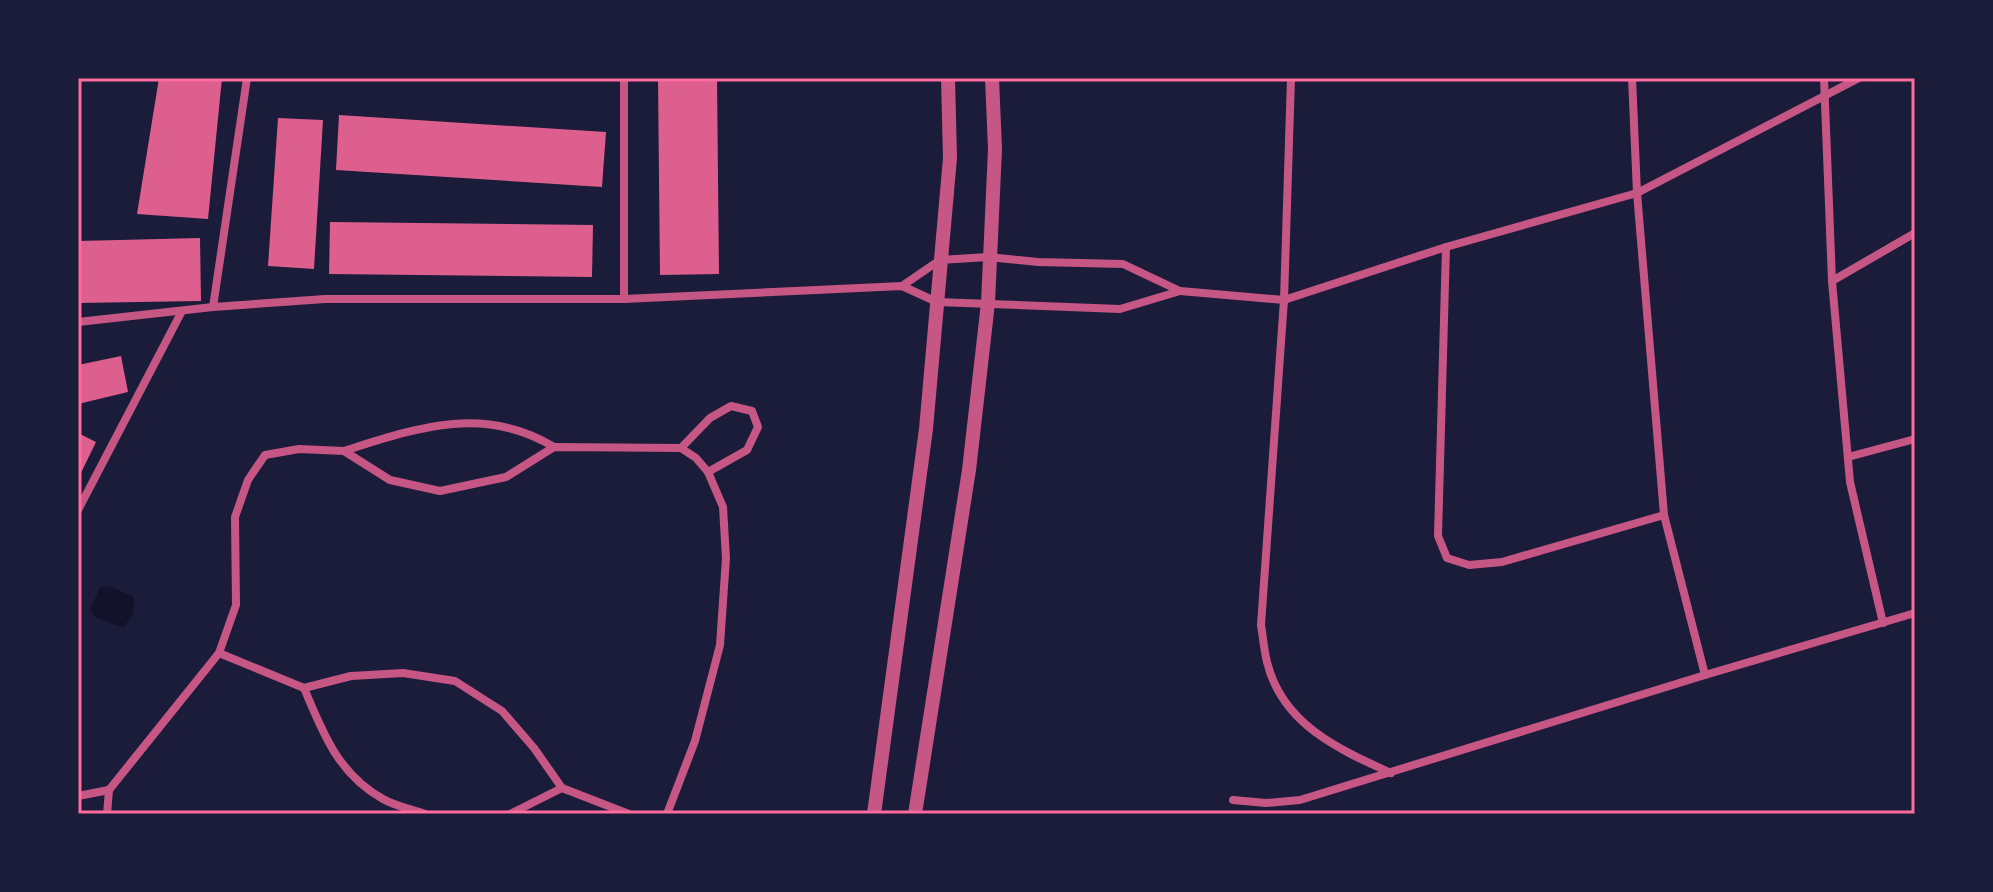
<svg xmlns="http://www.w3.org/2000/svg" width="1993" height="892" font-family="'Work Sans',sans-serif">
  <rect width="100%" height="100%" fill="#1b1b3a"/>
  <path fill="#12122b" d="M101,586L112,587L134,597L133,614L123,628L95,617L90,609Z"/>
  <g fill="#dd5f8e">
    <path d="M159,78H222L208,219L137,214Z"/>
    <path d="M658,78H717L719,274L660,275Z"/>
    <path d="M339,115L606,132L602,187L336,170Z"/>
    <path d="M278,118L323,120L314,269L268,266Z"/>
    <path d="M330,222L593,225L592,277L329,274Z"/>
    <path d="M200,238L201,301L78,303V241Z"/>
    <path d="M121,356L128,392L78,404V365Z"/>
    <path d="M78,433L96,442L78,479Z"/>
  </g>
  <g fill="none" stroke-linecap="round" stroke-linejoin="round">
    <g stroke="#c65784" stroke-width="8">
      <path d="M1291,78L1284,300L1261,625C1263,637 1264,650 1267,662C1282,724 1338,749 1391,773"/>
      <path d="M1632,78L1637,193L1664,515L1705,675"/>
      <path d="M1824,78L1832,281L1850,482L1883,623"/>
      <path d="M1446,247L1438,536L1447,558L1469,565L1502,562L1664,515"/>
      <path d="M1832,281L1915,233"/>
      <path d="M902,286L940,260L988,257L1038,262L1123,264L1180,291L1284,300L1446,247L1637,193L1859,78"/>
      <path d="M624,299V78"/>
      <path d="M213,307L247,78"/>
      <path d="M78,322L213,307L325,299H624L902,286L937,302L1120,309L1180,291"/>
      <path d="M681,448L710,418L731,406L752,411L758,427L747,450L708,472"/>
      <path d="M344,451C416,428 484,404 554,447"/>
      <path d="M1848,457L1915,439"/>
      <path d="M78,510L182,311"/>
      <path d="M219,653L304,688"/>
      <path d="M78,796L109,790"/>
      <path d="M1233,800L1266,803L1300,800L1705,675L1915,613"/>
      <path d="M107,814L109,790L219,653L236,605L235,517L248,480L265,455L299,449L344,451L390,480L440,491L506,477L554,447L681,448L696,458L708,472L723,507L726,558L720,645L695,741L667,814"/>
      <path d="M425,814C411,809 395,806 383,799C338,774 323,733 304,688L351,676L403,673L455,681L502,711L534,748L562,788L629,814"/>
      <path d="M510,814L562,788"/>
    </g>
    <g stroke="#c65784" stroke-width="14">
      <path d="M874,814L926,429L950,158L948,78"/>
      <path d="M915,814L969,470L988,303L995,149L992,78"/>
    </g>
  </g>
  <rect width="1993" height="892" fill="none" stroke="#1b1b3a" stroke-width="160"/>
  <rect x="80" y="80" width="1833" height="732" fill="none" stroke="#ff6b9d" stroke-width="3"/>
</svg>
